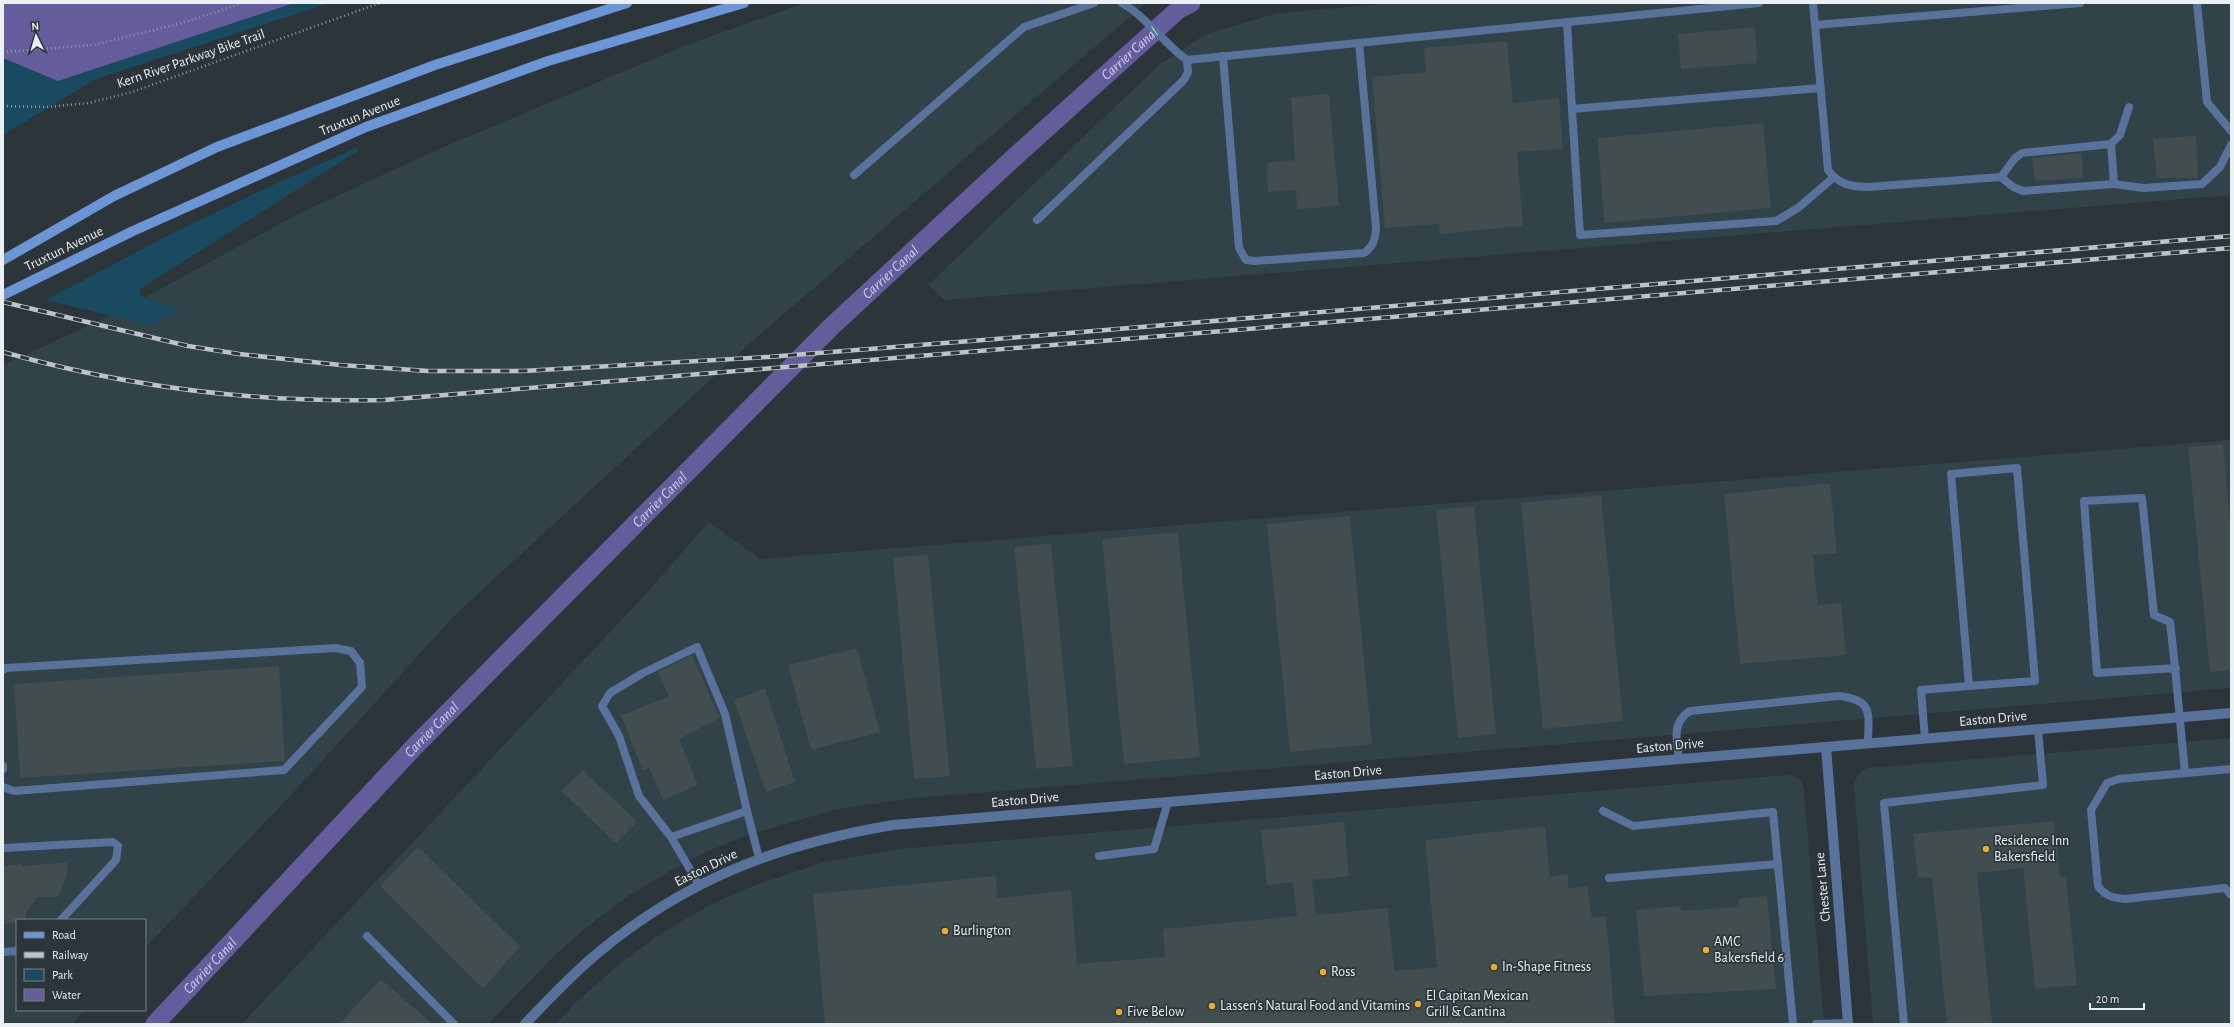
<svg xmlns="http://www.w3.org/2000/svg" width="2234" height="1027" font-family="'Alegreya Sans',sans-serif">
  <rect width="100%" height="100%" fill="#2c353a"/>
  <g fill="#324249">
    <path d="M805,3H1146L758,336L455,615L291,795L145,948V920H17V1010H85L72,1024H3V365L116,313L298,214L430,153L684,46Z"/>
    <path d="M1395,3H2231V195L945,300L928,285L1160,64L1206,34L1278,13Z"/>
    <path d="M2231,440V688L905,799L834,810L751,834L706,852L670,871L630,895L597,919L558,952L488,1024H242L644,596L709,522L760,559Z"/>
    <path d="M2231,738V1024H1873L1854,785L1858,774L1868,768Z"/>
    <path d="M1787,775L1795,776L1802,782L1804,790L1824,1024H556L575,1003L617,966L662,933L710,905L753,886L825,862L898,849Z"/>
  </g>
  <g fill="#194a5f">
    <path d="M3,3H330L96,79L3,135Z"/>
    <path d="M356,148L358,151L140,289L141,296L180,310L149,325L46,300L169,235L262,190Z"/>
  </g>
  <path fill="#655c9b" d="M3,3H294L58,81L3,58Z"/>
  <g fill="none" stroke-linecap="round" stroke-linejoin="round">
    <path stroke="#655c9b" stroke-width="19" id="s1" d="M155,1024L416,745L832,326L1019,153L1179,9L1191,3"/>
  </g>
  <g fill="#414d4e">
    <path d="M1755,27L1757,63L1681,69L1678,34Z"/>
    <path d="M1507,41L1513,103L1559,98L1563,149L1517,152L1523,226L1440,234L1439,224L1385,228L1372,77L1426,72L1424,48Z"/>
    <path d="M1329,94L1339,205L1297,210L1296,190L1268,192L1267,163L1295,160L1291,97Z"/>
    <path d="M1763,123L1771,208L1604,223L1598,138Z"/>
    <path d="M2196,136L2198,178H2157L2153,139Z"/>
    <path d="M2082,153L2083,178L2035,181L2032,158Z"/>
    <path d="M2223,444L2231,531V670L2210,672L2188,447Z"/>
    <path d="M1830,483L1837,553L1813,555L1818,605L1841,603L1846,655L1740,664L1724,494Z"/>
    <path d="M1601,495L1623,721L1543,729L1521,503Z"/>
    <path d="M1474,506L1496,734L1458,738L1436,510Z"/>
    <path d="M1350,516L1372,744L1290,752L1267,524Z"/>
    <path d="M1178,532L1200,757L1124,764L1102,539Z"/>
    <path d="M1051,543L1073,766L1036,769L1014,547Z"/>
    <path d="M928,554L950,776L914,779L893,558Z"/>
    <path d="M857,648L880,732L811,750L788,665Z"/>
    <path d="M692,655L720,718L679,739L698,785L663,800L649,768L643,771L621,715L669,697L658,672Z"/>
    <path d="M279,666L285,761L20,778L14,684Z"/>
    <path d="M765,688L795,782L766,792L734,700Z"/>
    <path d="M583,770L637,822L616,843L561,791Z"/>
    <path d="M2054,821L2060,877H2066L2077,985L2035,989L2023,868L1977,873L1992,1024H1947L1932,877L1918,878L1913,834Z"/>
    <path d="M1344,822L1349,876L1312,880L1316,915L1388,908L1394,971L1437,967L1425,840L1545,826L1550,877L1568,874V888L1587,886L1592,918L1606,916L1615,1024H825L813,894L996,876L998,898L1071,890L1077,964L1165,957L1163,929L1297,916L1293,882L1267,885L1261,830Z"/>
    <path d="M418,847L520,946L483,989L380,886Z"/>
    <path d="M68,862L67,875L58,897H37L26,913V920H17V923L3,924V866L22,864V866Z"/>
    <path d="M1767,896L1776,989L1644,996L1636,910L1680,906L1682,911L1737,907L1739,899Z"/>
    <path d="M381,979L432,1024H339Z"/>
  </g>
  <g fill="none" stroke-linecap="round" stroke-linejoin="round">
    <g stroke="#90979b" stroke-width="2.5" stroke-dasharray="1 3" stroke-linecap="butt">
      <path d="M3,52L93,45L182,23L243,3"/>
      <path d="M3,106L46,107L89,103L132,92L380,3"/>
    </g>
    <g stroke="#59729b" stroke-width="8">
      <path d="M1122,3C1147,17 1163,43 1187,60L1759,3"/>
      <path d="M1813,3L1828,170C1838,184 1851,187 1868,187L2001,177L2013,187L2023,191L2114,184L2111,144"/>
      <path d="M2197,3L2207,102L2231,131"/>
      <path d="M1567,23L1572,109L1820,88"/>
      <path d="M1815,25L2080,3"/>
      <path d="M1223,56L1239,248L1246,260L1255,261L1364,253C1374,246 1375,239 1376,228L1359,43"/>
      <path d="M1572,109L1580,235L1776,221L1798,208L1834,177"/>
      <path d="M854,175L1024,27L1094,3"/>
      <path d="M2001,177L2015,158L2022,153L2111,144L2120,135L2129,107"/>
      <path d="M2114,184L2144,188L2202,184L2220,167L2231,145"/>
      <path d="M1037,220L1184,80L1188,72L1187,60"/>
      <path d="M2176,668L2097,673L2084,501L2142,498L2154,615L2170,622C2176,672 2180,723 2185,773"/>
      <path d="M3,670L6,668L335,648L351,651L360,663L362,687L284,770L14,791L3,787"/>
      <path d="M1925,739L1921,690L1969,686L1951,474L2017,468L2035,681L1969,686"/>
      <path d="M1679,759C1677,740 1671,723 1690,711L1839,696C1875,700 1868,715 1868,744"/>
      <path d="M3,766V769"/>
      <path d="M2231,769L2119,779L2107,783L2091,810L2098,886C2105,896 2114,898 2125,899L2225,888L2231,895"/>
      <path d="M1603,811L1633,826L1773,812L1793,1024"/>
      <path d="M671,837L639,796L619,736L602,706L610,693L643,673L697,647L725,714L747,811"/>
      <path d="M3,848L113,842L118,846L116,860L61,920"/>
      <path d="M1099,856L1154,849L1168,802"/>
      <path d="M1609,878L1778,864"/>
      <path d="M699,885L671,837L747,811L759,858"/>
      <path d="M367,936L454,1024"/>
      <path d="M3,952L17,951"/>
      <path d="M1816,1024L1848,1023"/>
      <path d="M1904,1024L1884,803L2043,785L2038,729"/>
    </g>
    <path stroke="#59729b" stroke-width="10" d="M525,1024C549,999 572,974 599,952C688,878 780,844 893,825L2231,713"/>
    <path stroke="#59729b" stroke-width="10" d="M1826,747L1848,1024"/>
    <g stroke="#6c95d6" stroke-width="10">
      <path d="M3,260L114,196L217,147L435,65L627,3"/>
      <path d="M3,295L133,231L366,127L548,61L744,3"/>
    </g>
    <g stroke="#bdc4c7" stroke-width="4.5">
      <g id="rail">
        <path d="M3,302L188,346L239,354L340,365L428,371H523L768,357L1058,334L2231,236"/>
        <path d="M3,352C127,387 255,403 384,400L2231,248"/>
      </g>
    </g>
    <use href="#rail" stroke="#2c353a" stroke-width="3" stroke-dasharray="9" stroke-linecap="butt"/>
  </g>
  <g fill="#e7ac36" stroke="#2c353a" stroke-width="1.5">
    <circle cx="1986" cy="849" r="4"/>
    <circle cx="945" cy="931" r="4"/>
    <circle cx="1706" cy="950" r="4"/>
    <circle cx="1494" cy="967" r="4"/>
    <circle cx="1323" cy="972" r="4"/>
    <circle cx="1418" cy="1004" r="4"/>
    <circle cx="1212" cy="1006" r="4"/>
    <circle cx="1119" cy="1012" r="4"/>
  </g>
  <g text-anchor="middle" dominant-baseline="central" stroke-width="3.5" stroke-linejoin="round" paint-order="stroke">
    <g font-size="14" fill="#eaf0f3" stroke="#2c353a">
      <text transform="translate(191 59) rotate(-19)">Kern River Parkway Bike Trail</text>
      <text transform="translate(360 116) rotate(-22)">Truxtun Avenue</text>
      <text transform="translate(64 249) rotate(-26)">Truxtun Avenue</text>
      <text transform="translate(1993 719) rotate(-5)">Easton Drive</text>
      <text transform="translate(1670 746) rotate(-5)">Easton Drive</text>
      <text transform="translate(1348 773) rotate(-5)">Easton Drive</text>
      <text transform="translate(1025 800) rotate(-5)">Easton Drive</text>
      <text transform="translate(706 868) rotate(-26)">Easton Drive</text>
      <text transform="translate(1823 887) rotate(-95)">Chester Lane</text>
    </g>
    <g font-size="14" fill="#eaf0f3" stroke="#2c353a" text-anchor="start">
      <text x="1994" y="841">Residence Inn<tspan x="1994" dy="16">Bakersfield</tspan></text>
      <text x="953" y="931">Burlington</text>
      <text x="1714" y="942">AMC<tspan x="1714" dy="16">Bakersfield 6</tspan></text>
      <text x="1502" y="967">In-Shape Fitness</text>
      <text x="1331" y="972">Ross</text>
      <text x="1426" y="996">El Capitan Mexican<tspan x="1426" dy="16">Grill &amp; Cantina</tspan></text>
      <text x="1220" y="1006">Lassen's Natural Food and Vitamins</text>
      <text x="1127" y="1012">Five Below</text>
    </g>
    <g font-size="15" font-style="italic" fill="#d1cef3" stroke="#2c353a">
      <text stroke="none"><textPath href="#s1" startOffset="1376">Carrier Canal</textPath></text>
      <text stroke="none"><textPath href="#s1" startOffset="1052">Carrier Canal</textPath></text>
      <text stroke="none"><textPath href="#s1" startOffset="728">Carrier Canal</textPath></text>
      <text stroke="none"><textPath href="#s1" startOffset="404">Carrier Canal</textPath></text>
      <text stroke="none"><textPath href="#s1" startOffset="80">Carrier Canal</textPath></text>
    </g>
  </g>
  <rect width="2234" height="1027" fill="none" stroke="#eaf0f3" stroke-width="8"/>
  <rect x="16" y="919" width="130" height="92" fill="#2c353a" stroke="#788084"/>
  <rect x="24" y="932" width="20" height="6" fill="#6c95d6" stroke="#788084"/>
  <text x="52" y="939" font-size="12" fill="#eaf0f3">Road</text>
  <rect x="24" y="952" width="20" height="6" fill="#bdc4c7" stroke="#788084"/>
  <text x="52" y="959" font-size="12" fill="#eaf0f3">Railway</text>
  <rect x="24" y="969" width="20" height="12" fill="#194a5f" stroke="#788084"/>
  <text x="52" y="979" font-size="12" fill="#eaf0f3">Park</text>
  <rect x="24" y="989" width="20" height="12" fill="#655c9b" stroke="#788084"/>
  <text x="52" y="999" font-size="12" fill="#eaf0f3">Water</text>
  <g transform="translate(36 36) rotate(355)" stroke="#2c353a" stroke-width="3" paint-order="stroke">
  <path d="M0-3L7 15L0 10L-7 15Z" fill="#eaf0f3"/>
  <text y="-6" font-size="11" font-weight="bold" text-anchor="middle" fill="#eaf0f3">N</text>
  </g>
  <path d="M2090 1003v6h54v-6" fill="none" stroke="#eaf0f3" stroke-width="2"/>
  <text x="2096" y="1003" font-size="12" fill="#eaf0f3" stroke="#2c353a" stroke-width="3" paint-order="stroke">20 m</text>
</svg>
